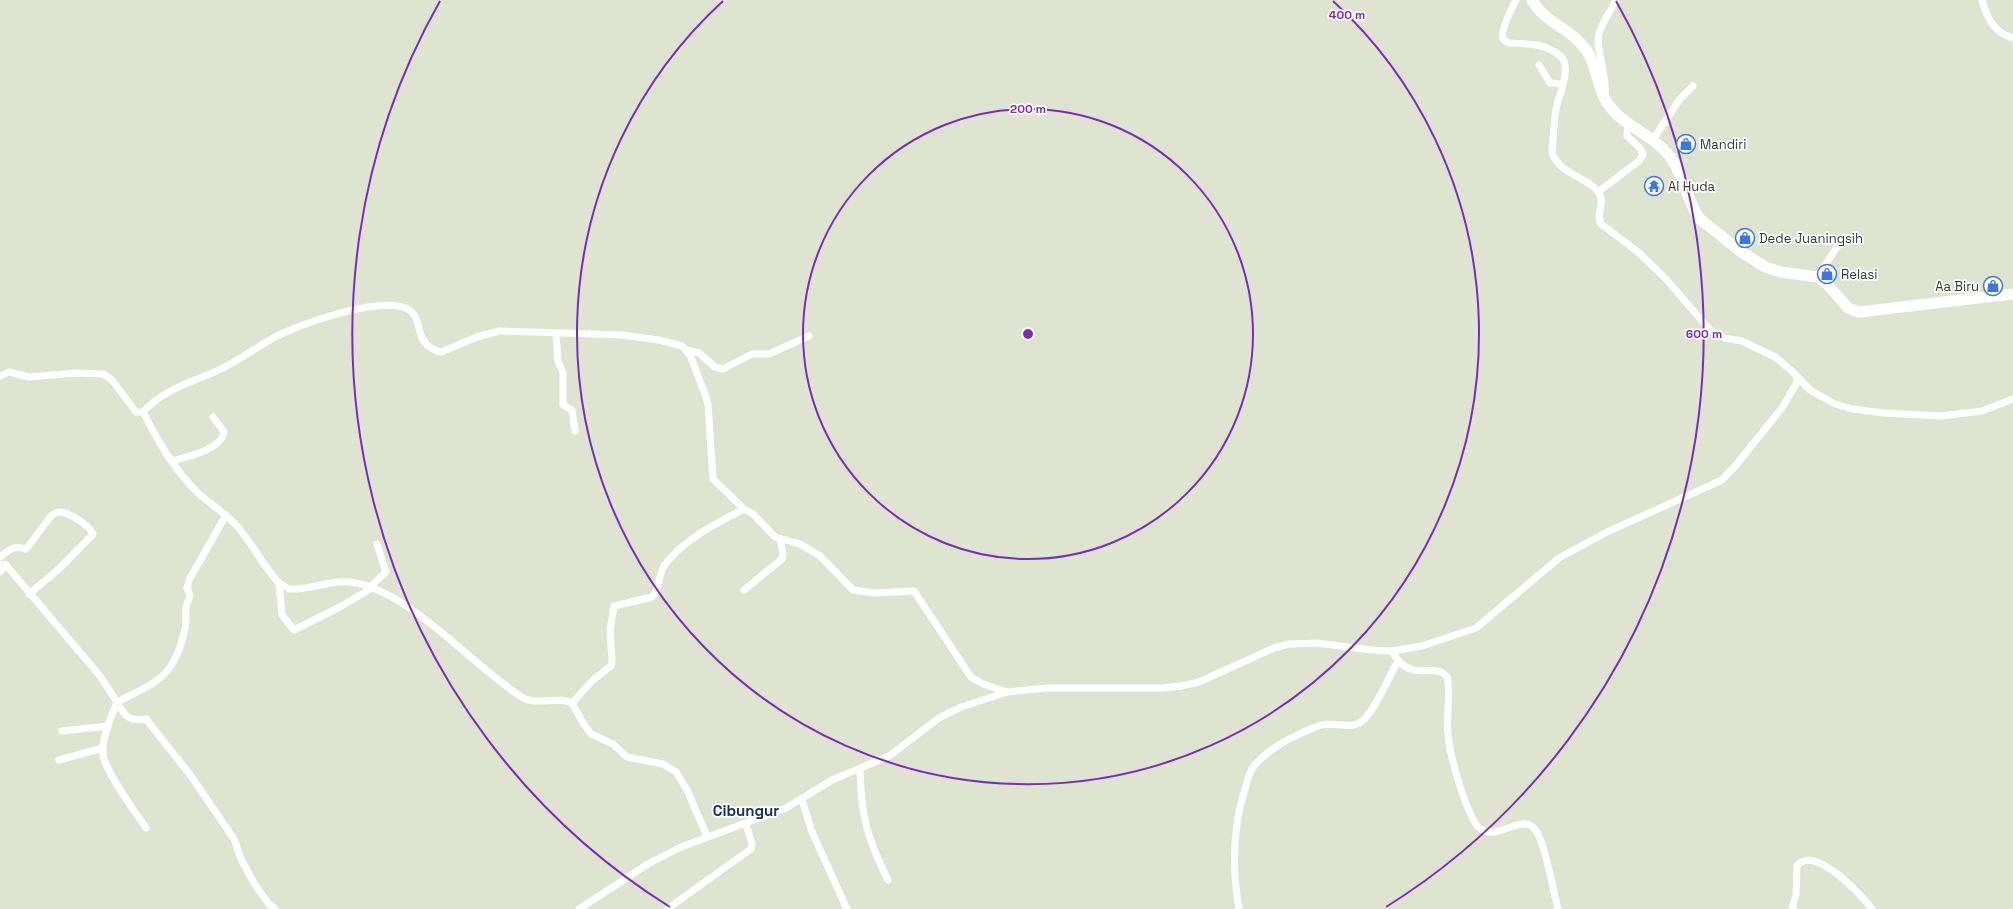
<svg xmlns="http://www.w3.org/2000/svg" width="2013" height="909" font-family="'Space Grotesk',sans-serif">
  <rect width="100%" height="100%" fill="#dfe4d0"/>
  <g fill="none" stroke-linecap="round" stroke-linejoin="round">
    <g stroke="#fff" stroke-width="7">
      <path d="M1516,0C1482,66 1519,31 1553,51C1557,53 1561,56 1564,61C1569,74 1559,95 1556,109C1554,123 1553,138 1552,152C1558,174 1587,176 1599,193C1606,203 1595,214 1601,224L1638,252L1666,279L1710,330L1724,338L1742,341L1775,357L1792,371L1810,390L1835,404L1852,409L1884,413L1941,416L1982,411L2013,399"/>
      <path d="M1982,0C1987,18 1994,33 2013,38"/>
      <path d="M1539,65L1550,83L1562,84"/>
      <path d="M1605,97C1608,76 1595,50 1599,34C1602,22 1611,11 1616,0"/>
      <path d="M1652,141L1680,99L1693,86"/>
      <path d="M1598,192L1639,161L1643,154L1640,148L1627,136L1628,125"/>
      <path d="M1817,277L1840,243"/>
      <path d="M556,334L558,361L563,373V405L572,410L575,431"/>
      <path d="M687,350L699,353L715,367L723,369L752,354H769L809,336"/>
      <path d="M0,376L9,372L29,377L75,373L103,374L112,380L136,412H143C158,441 174,470 198,493C210,504 224,512 235,524C252,542 262,565 279,583L289,589H296C315,588 331,580 350,582C411,590 472,667 525,699C540,705 558,696 572,703L583,723L591,734L613,744L627,757L663,764L676,772L687,790L707,836"/>
      <path d="M143,412C164,389 192,382 219,370C243,359 263,341 288,331C314,320 375,299 403,307C428,315 409,344 441,352L477,337L499,331L622,335L659,340L682,346L690,355L705,394L708,405L713,479L744,509"/>
      <path d="M172,461C186,457 221,450 224,432L213,417"/>
      <path d="M226,515L189,580L187,588L190,595C189,599 187,603 186,607C185,615 187,622 185,629C174,678 157,682 117,702C124,716 130,722 146,719L191,776L234,839L241,859L254,883L268,903L275,909"/>
      <path d="M0,557C9,550 14,545 25,549L27,548L51,516C54,514 57,512 60,512C70,513 89,525 93,534L60,568L29,594"/>
      <path d="M0,564L6,565L100,676L117,702C111,718 102,736 103,753C103,769 136,813 146,828"/>
      <path d="M0,572L6,565"/>
      <path d="M279,583L282,615L294,630L338,608L372,588"/>
      <path d="M370,587L386,572L377,544"/>
      <path d="M744,590L782,559L783,554L780,539"/>
      <path d="M1392,651C1411,686 1434,660 1447,677C1451,685 1446,721 1448,734C1450,757 1463,801 1474,821C1489,850 1519,812 1534,828C1545,840 1553,891 1558,909"/>
      <path d="M572,703L593,680L611,666L612,660L610,630L614,606L652,597C660,589 658,576 664,566C681,541 718,522 744,509L753,514L775,537L800,544L820,556L853,590L874,593L914,591L971,677L983,684L1007,692"/>
      <path d="M62,731L108,726"/>
      <path d="M59,760L103,748"/>
      <path d="M860,769C861,816 867,838 888,880"/>
      <path d="M802,800L812,832L847,909"/>
      <path d="M579,909L648,864L681,847L786,808L832,780L889,756L939,718L961,707L1007,692L1047,688H1163L1182,686L1199,682L1274,648L1289,644L1317,643L1371,650L1392,651L1422,646L1476,628L1559,558L1607,532L1722,480L1737,464L1782,408L1796,384L1797,377"/>
      <path d="M667,909L751,849L752,844L746,824"/>
      <path d="M1239,909C1232,868 1232,829 1245,789C1247,781 1249,772 1254,766C1269,748 1297,734 1318,726C1333,720 1350,731 1362,721C1373,714 1390,675 1398,661"/>
      <path d="M1792,909L1796,895L1797,866C1814,843 1861,895 1872,909"/>
    </g>
    <path stroke="#fff" stroke-width="11" d="M1532,0C1544,22 1568,27 1583,46C1596,60 1596,83 1605,99C1619,125 1648,131 1666,152C1683,170 1685,199 1700,219L1740,251L1765,267L1781,272L1817,277L1827,284L1848,308L1859,312L2013,294"/>
  </g>
  <g fill="none" stroke="#7b2cbf" stroke-width="2">
    <circle cx="1028" cy="334" r="225"/>
    <path d="M1333 1A451 451 0 1 1 723 1"/>
    <path d="M670 907A676 676 0 0 1 440 1M1616 1A676 676 0 0 1 1386 907"/>
  </g>
  <defs>
    <g id="shop-ring" transform="scale(1)"><circle r="9.5" fill="#fff" stroke="#3a76e5" stroke-width="1.5"/><path d="M-5-2.5h2.3a2.7 3.5 0 0 1 5.4 0H5L5.5 6h-11ZM-1.5-2.5h3a1.5 2.3 0 0 0-3 0Z" fill="#3a76e5"/></g>
    <g id="temple-ring" transform="scale(1)"><circle r="9.5" fill="#fff" stroke="#3a76e5" stroke-width="1.5"/><path d="M0-6L5-2H3V0L6.5 2.5H4V6H1.5V3h-3V6H-4V2.5H-6.5L-3 0V-2H-5Z" fill="#3a76e5"/></g>
  </defs>
  <g fill-rule="evenodd">
    <use href="#shop-ring" x="1686" y="144"/>
    <use href="#temple-ring" x="1654" y="186"/>
    <use href="#shop-ring" x="1745" y="238"/>
    <use href="#shop-ring" x="1827" y="274"/>
    <use href="#shop-ring" x="1993" y="286"/>
  </g>
  <g text-anchor="middle" dominant-baseline="central" stroke-width="3.5" stroke-linejoin="round" paint-order="stroke">
    <g font-size="13" fill="#383a32" stroke="#fff" text-anchor="start">
      <text x="1700" y="144">Mandiri</text>
      <text x="1668" y="186">Al Huda</text>
      <text x="1759" y="238">Dede Juaningsih</text>
      <text x="1841" y="274">Relasi</text>
      <text x="1979" y="286" text-anchor="end">Aa Biru</text>
    </g>
    <g font-size="15" font-weight="bold" fill="#143066" stroke="#fff">
      <text x="746" y="810">Cibungur</text>
    </g>
  </g>
  <circle cx="1028" cy="334" r="6" fill="#7b2cbf" stroke="#fff" stroke-width="2"/>
  <g font-size="12" text-anchor="middle" font-weight="bold" fill="#7b2cbf" stroke="#fff" stroke-width="3.5" stroke-linejoin="round" paint-order="stroke">
    <text x="1347" y="19">400 m</text>
    <text x="1028" y="113">200 m</text>
    <text x="1704" y="338">600 m</text>
  </g>
</svg>
